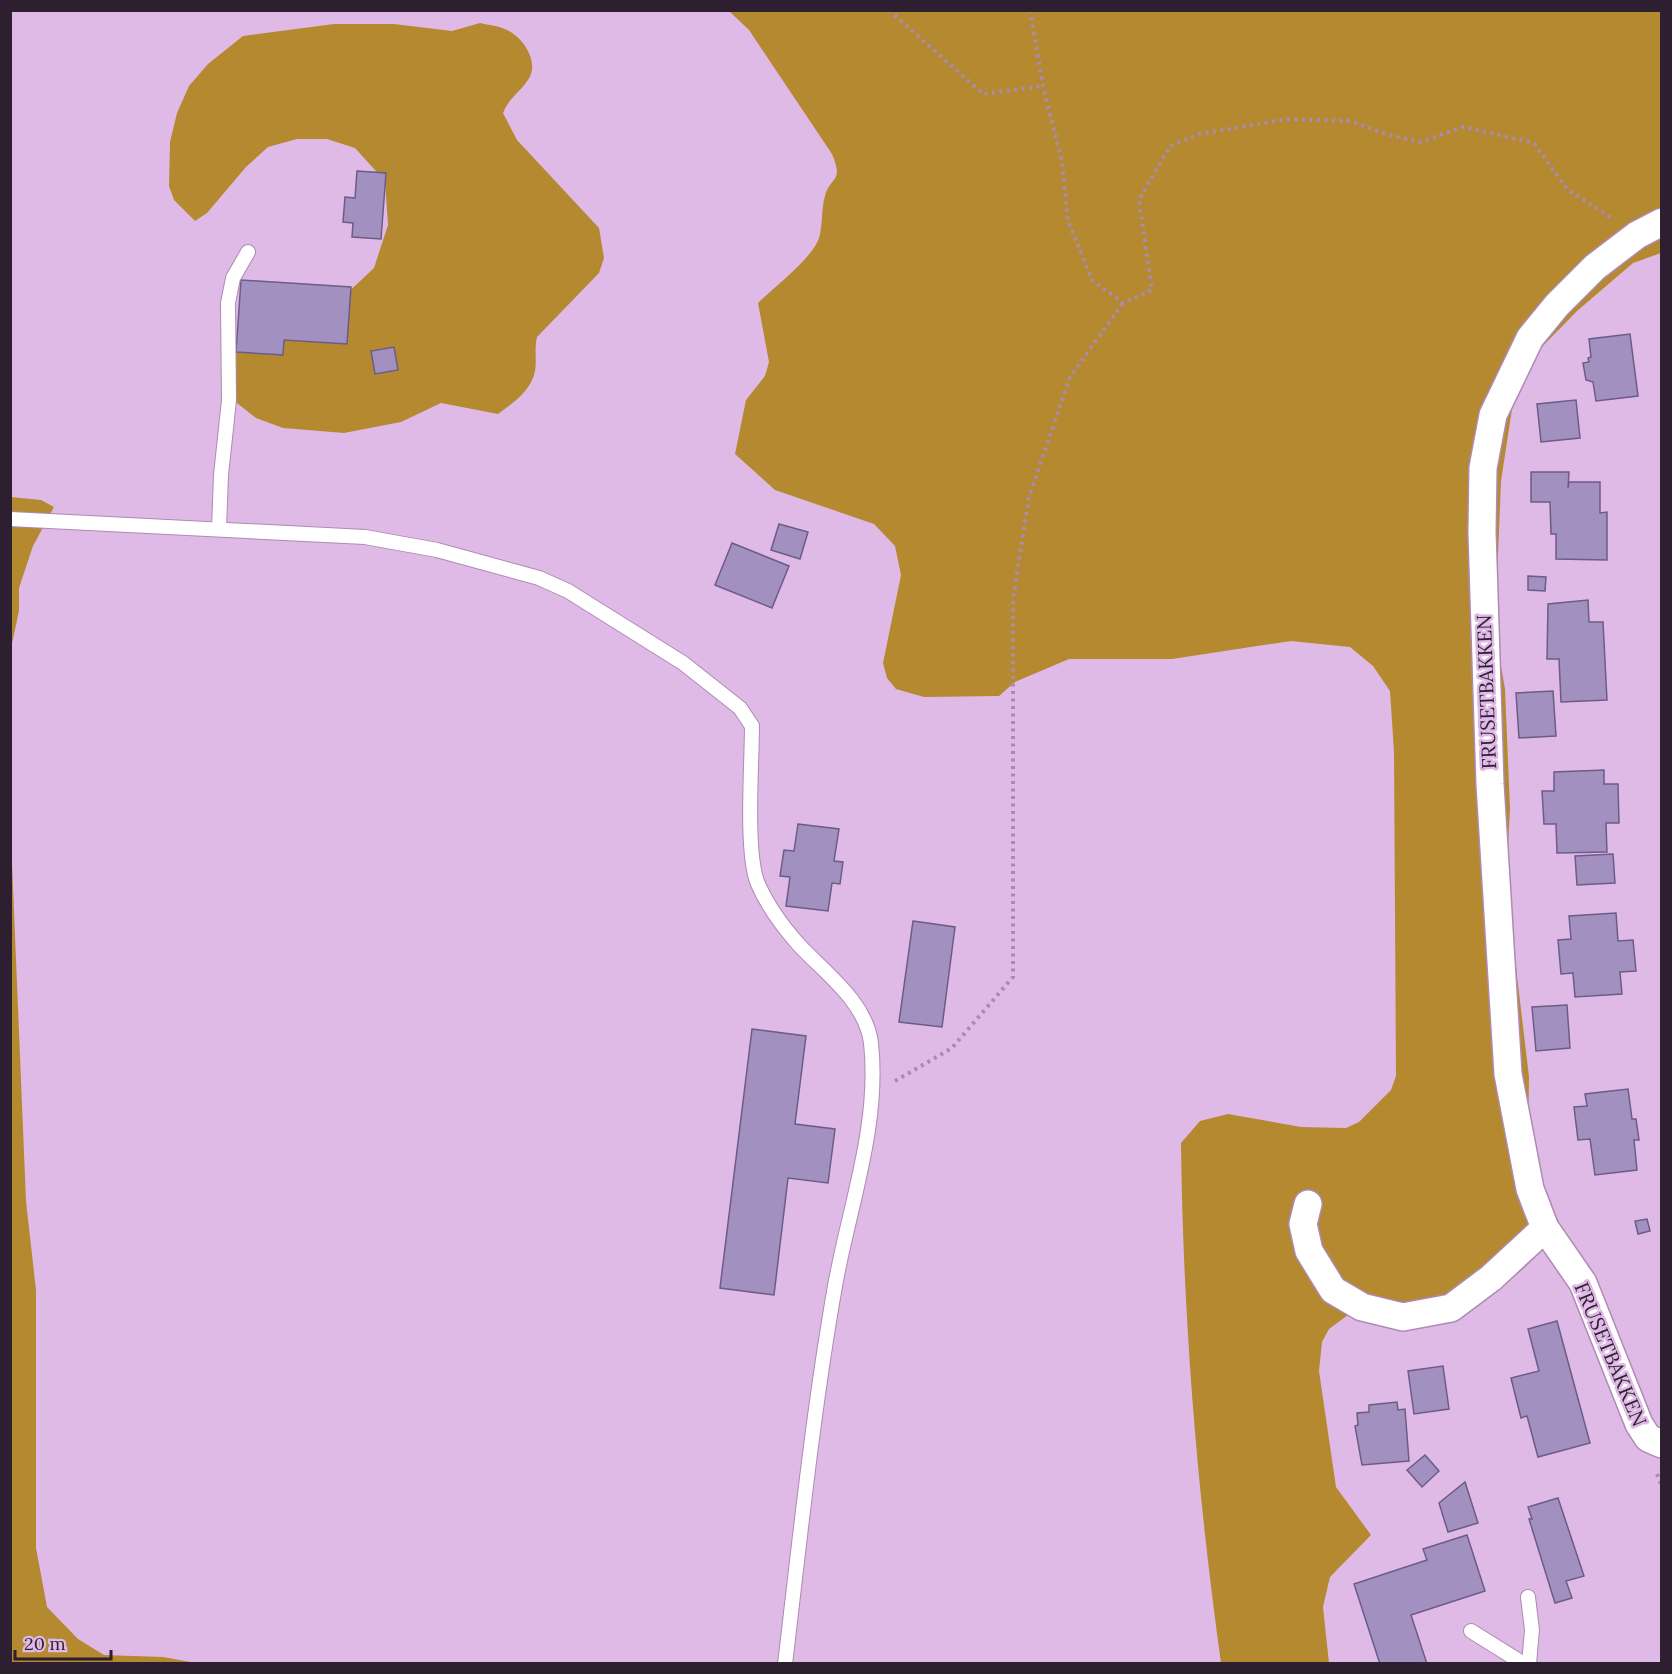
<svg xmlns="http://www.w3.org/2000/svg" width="1672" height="1674" font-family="Lora,serif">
  <rect width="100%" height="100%" fill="#dfbae6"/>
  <g fill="#b5892f">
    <path d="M729,11H1661V253L1633,263L1577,311L1535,354L1512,409L1501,481L1495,630L1505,689L1510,809L1506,883L1529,1077L1528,1137L1554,1237L1523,1269L1490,1297L1464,1312H1352L1329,1329L1322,1342L1319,1371L1336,1487L1371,1535L1330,1577L1323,1607L1329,1663H1221C1197,1491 1183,1317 1181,1143L1200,1121L1228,1114L1301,1127L1346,1128L1359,1122L1391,1090L1396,1076L1394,752L1390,691L1373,666L1350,647L1291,641L1172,659H1069L1015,682L999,696L924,697L896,689L887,678L883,663L901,575L895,546L874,524L775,490L735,454L746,400L765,376L769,362L758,303C774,287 812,259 819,238C823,225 821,209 825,196C831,175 844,183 832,154L749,30Z"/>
    <path d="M480,23C488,25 500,26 507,30C524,38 540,63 528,80C519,93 509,98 503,113L517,140L599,228L604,258L599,273L537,337C534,350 537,359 535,371C531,391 513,403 498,414L441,403L401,422L344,433L283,428L256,418L233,400L235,344L257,325L341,299L374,268L388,225L385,181L355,148L327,139H297L268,147L246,167L207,213L195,221L174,200L169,186L170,142L177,113L189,86L208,64L243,36L334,24H394L452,31Z"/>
    <path d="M11,497L41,500L54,507L33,546L19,588V611L11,648Z"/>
    <path d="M10,814L26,1201L36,1290V1548L47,1607L78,1639L104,1655L163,1657L196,1663H11Z"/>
  </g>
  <g fill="#a190c0" stroke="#6d5b88" stroke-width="1.5">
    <path d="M357,171L386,173L381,239L352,237L353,223L343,222L345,197L355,198Z"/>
    <path d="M241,280L351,287L347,344L284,340L283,355L236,352Z"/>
    <path d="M1630,334L1638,396L1596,401L1593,382L1586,380L1583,363L1589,362L1588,358L1591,357L1589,339Z"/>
    <path d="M394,347L398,370L375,374L371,351Z"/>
    <path d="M1576,400L1580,438L1541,442L1537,404Z"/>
    <path d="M1531,472H1569L1568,488L1569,482H1600V513L1607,512V560L1556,559V534H1551L1550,502H1531Z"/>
    <path d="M779,524L808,532L800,559L771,550Z"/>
    <path d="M732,543L789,566L772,608L715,585Z"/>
    <path d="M1528,576L1546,577L1545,591L1528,590Z"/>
    <path d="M1588,600L1589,622H1603L1607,700L1561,702L1559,659H1547L1548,604Z"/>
    <path d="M1553,691L1556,736L1519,738L1516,693Z"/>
    <path d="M1604,770V784H1618L1619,823H1606L1607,852L1557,853L1556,824H1544L1542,791H1554V772Z"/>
    <path d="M798,824L839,829L834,861L843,862L840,884L832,883L828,911L786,906L790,877L780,876L784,850L794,851Z"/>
    <path d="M1613,854L1615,883L1577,885L1575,856Z"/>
    <path d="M1616,913L1618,941L1633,940L1636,971L1620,972L1622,994L1575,997L1573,973L1561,974L1558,940L1571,939L1569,916Z"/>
    <path d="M913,921L955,927L942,1027L899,1022Z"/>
    <path d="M1567,1005L1570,1048L1536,1051L1532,1007Z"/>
    <path d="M752,1029L806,1036L795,1124L835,1129L828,1183L788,1178L774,1295L720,1288Z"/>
    <path d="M1628,1089L1632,1119H1636L1639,1140H1634L1637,1170L1595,1175L1590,1139L1578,1140L1574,1107L1587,1106L1585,1094Z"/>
    <path d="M1647,1219L1650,1231L1638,1234L1635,1221Z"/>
    <path d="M1557,1321L1590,1443L1538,1457L1527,1416L1521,1418L1511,1378L1539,1371L1528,1329Z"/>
    <path d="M1443,1366L1449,1409L1414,1414L1408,1371Z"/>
    <path d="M1397,1402L1398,1410L1405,1409L1409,1461L1362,1465L1355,1426L1358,1425L1357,1413L1369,1412V1405Z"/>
    <path d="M1425,1455L1439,1471L1422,1487L1407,1470Z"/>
    <path d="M1465,1482L1478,1523L1448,1532L1439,1503Z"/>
    <path d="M1558,1498L1584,1576L1566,1581L1572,1598L1555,1603L1529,1519H1532L1528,1507Z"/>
    <path d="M1467,1535L1485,1591L1411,1615L1427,1664H1380L1354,1584L1427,1560L1423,1549Z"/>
  </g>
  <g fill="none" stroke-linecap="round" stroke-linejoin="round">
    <g stroke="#ae8ab4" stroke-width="16">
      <g id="service">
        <path d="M10,519L365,537L437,550L539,578L568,591L683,663L740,708L752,726C752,763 745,854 758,884C768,907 783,927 799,945C825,973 866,1002 871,1043C880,1125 849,1207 835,1286C813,1411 800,1538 785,1664"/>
        <path d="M219,529L221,475L229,400L228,303L233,278L248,252"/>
        <path d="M1528,1597L1532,1630L1529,1664"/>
        <path d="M1471,1631L1524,1664"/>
      </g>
    </g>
    <g stroke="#ae8ab4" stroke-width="30">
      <g id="minor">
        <path d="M1662,222L1637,235L1595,267L1557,305L1530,338L1493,415L1483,468L1482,532L1490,784L1508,1074L1530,1189L1545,1228L1583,1283L1639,1424L1648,1438L1662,1444"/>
        <path d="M1308,1204L1303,1224L1309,1251L1333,1290L1362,1307L1403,1317L1451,1308L1491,1278L1545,1228"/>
      </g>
    </g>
    <g stroke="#a98bae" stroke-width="4" stroke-dasharray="3 4.5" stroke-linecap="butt">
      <path d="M889,10L983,94L1043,86"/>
      <path d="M1030,10L1043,86L1062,161L1068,221L1092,280L1123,303L1152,290L1139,200L1170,146L1200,134L1287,119L1350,121L1389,135L1421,142L1463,127L1534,143L1567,189L1611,218"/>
      <path d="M895,1081L952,1048L1013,977V599L1029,497L1070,377L1123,303"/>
      <path d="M1657,1474L1662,1487"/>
    </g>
    <use href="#service" stroke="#fff" stroke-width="14"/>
    <use href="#minor" stroke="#fff" stroke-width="27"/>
  </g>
  <g text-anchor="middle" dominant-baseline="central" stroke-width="5" stroke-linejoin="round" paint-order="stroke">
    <g font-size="20" fill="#2d1f2f" stroke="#dfbae6">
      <text transform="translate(1486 692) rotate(-92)">FRUSETBAKKEN</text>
      <text transform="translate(1611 1354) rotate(67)">FRUSETBAKKEN</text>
    </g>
  </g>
  <rect width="1672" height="1674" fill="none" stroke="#2d1f2f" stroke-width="24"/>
  <path d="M15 1650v9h96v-9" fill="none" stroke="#2d1f2f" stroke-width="3"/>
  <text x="24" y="1650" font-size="18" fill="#2d1f2f" stroke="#dfbae6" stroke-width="4.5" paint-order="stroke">20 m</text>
</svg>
